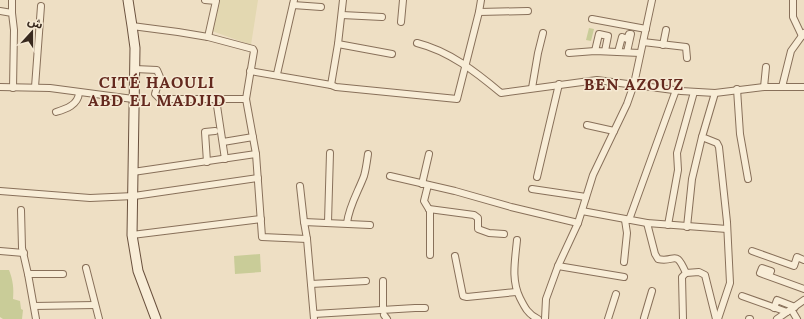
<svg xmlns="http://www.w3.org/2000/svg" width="804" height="319" font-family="Lora,'Noto Sans Arabic',serif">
  <rect width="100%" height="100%" fill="#eedfc4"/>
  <path fill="#e3d8b1" d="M218,0H258L251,45L212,31Z"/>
  <g fill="#c9cc98">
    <path d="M589,28L594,29L591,41L586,40Z"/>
    <path d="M260,254L261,272L235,274L234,256Z"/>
    <path d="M0,270H9C13,280 14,289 13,299L20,301L21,309L23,310L22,319H3L0,317Z"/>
  </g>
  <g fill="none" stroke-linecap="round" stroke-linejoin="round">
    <g stroke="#88705a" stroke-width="8">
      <g id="minor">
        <path d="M12,0V13"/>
        <path d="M205,0L216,1L208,37"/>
        <path d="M793,0V17L802,36"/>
        <path d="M293,5L321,7"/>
        <path d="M0,11L12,13L14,30L13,88"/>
        <path d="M479,12L481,0"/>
        <path d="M342,15L382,17"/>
        <path d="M592,19L646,29"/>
        <path d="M401,22L403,0"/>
        <path d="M132,26L178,32L208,37L253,49L254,51L246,99L256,154L262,237L307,239"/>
        <path d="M643,42L686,47L687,58"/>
        <path d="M417,43C449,51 476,72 501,93L597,80L681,91L715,93L764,87H804"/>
        <path d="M338,44L392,54"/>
        <path d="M663,45L666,30"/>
        <path d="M595,51L599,34L608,36L605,51"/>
        <path d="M618,52L622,37L627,39L629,34H631L627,52"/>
        <path d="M569,53L595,51L640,53"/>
        <path d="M135,69L157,70L160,77L155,94L160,99H246"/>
        <path d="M250,71L331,85L336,87L457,99L479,12L528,11"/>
        <path d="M277,74L294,0"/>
        <path d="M331,85L338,44L343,0"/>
        <path d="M0,87L50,88L133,99"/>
        <path d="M35,87L41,6"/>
        <path d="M764,87L766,67"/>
        <path d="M782,87L791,51L804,33"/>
        <path d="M532,88L538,53L543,33"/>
        <path d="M737,89L740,134L748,179"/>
        <path d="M715,93L702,137L717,143L719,147L727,222L730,283L718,319"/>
        <path d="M216,99L225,159"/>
        <path d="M56,112C66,109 78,105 79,93"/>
        <path d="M587,125L614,131"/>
        <path d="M223,142L253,137"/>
        <path d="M207,162L205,132L215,131"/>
        <path d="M133,172L256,154"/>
        <path d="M390,176L455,191L511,207L578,223"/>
        <path d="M537,177L559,84"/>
        <path d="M422,184L429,154"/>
        <path d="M428,185L424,201L430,211V255"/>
        <path d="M300,186L304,222"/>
        <path d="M532,189L586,197"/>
        <path d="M0,191L90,198L134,196L258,178"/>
        <path d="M429,209L474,215L478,218V229L489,233L504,234"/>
        <path d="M21,210L22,248L28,274L36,319"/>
        <path d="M582,211L647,223L727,229"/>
        <path d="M629,220L676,90"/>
        <path d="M328,222L330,153"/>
        <path d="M347,223C349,206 358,192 364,176C366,169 367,161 368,154"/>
        <path d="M647,223L655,254L658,259C676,263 675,248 686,273L682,277L683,319"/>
        <path d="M668,225L678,170L677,153L694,92"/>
        <path d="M687,227L692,179L702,137"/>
        <path d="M132,235L261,219"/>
        <path d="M517,240C515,261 511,280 520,298C525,308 528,314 538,319"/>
        <path d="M0,251L24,253"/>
        <path d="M752,251L794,266L797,257L804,260"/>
        <path d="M455,256L463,296L467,297L516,292"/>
        <path d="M624,262L627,233L625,220"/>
        <path d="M558,266L624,277"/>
        <path d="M86,268L99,319"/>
        <path d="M686,273L699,272L705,275L716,319"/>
        <path d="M28,274H63"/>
        <path d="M769,276L771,271L762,268L760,273L804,289"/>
        <path d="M383,281V310"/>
        <path d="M311,284L366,281"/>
        <path d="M742,296L787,312"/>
        <path d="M34,306L95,305"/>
        <path d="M774,308L777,300L795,307"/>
        <path d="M791,309L797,319"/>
        <path d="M314,314L415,308H425"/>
        <path d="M384,315L387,319"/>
        <path d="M644,318L652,291"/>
        <path d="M314,319L307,239L304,222L370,225"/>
        <path d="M545,319L546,299L558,266L578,223L593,175L627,104L634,84L652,0"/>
        <path d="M608,319L616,294"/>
        <path d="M749,319H750"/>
        <path d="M777,319L804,300"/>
      </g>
    </g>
    <g stroke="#6a513e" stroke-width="11">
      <path id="secondary" d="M128,0L132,26L135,48L132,235L138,271L156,319"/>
    </g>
    <use href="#minor" stroke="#f8edd7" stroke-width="6"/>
    <use href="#secondary" stroke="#f8edd7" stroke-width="9"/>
  </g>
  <g text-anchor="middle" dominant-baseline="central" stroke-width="3" stroke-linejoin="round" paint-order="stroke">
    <g font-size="16" font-weight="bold" letter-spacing="1" fill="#64291e" stroke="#f5e9d3">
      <text x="157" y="82">CITÉ HAOULI<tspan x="157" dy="18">ABD EL MADJID</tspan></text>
      <text x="634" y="84">BEN AZOUZ</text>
    </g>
  </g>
  <g transform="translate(32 32) rotate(21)" stroke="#f5e9d3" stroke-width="3" paint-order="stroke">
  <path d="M0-3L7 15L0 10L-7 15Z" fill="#38291e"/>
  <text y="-6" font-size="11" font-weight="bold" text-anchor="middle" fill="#38291e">ش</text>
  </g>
</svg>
